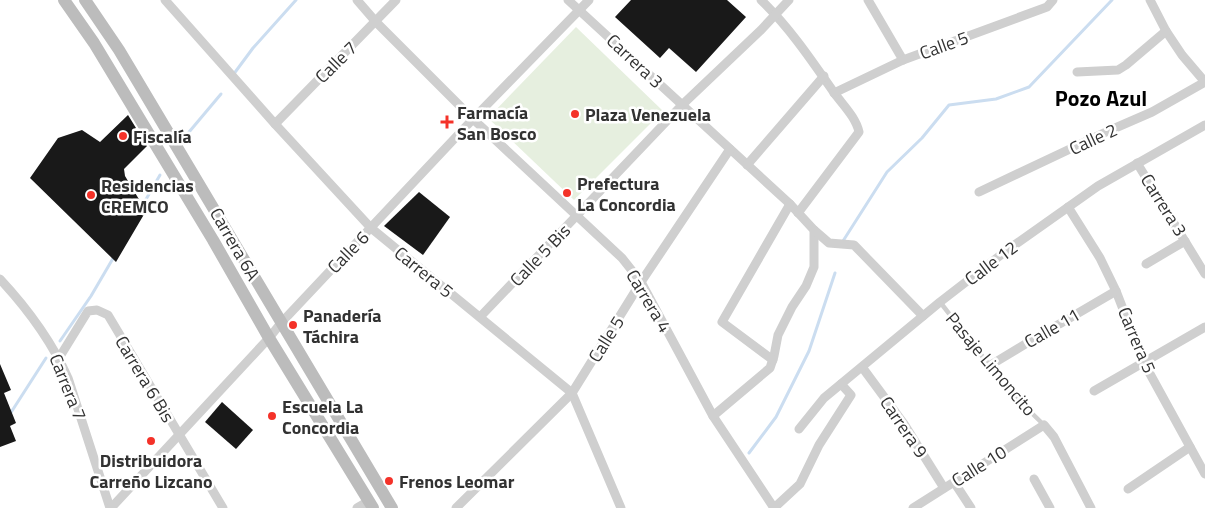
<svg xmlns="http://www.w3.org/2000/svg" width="1205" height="508" font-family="'Titillium Web',sans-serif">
  <rect width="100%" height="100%" fill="#fff"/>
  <path fill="#e6efdf" d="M576,27L663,111L574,200L488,118Z"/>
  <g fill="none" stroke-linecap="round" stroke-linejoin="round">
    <g stroke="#cbddf0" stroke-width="3">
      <path d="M233,75L253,48L296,0"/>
      <path d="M184,138L221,94"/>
      <path d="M141,208L160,175"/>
      <path d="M843,241L887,172L922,138L949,105L996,99L1029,87L1112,0"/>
      <path d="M60,341L91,296L115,255"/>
      <path d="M10,414L46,358"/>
      <path d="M749,453L776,417L809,351L835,273"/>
    </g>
  </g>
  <g fill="#191919">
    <path d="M631,0H727L746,17L696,72L669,48L660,58L615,17Z"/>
    <path d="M128,115L136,128L133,130L147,146L124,169L125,176L146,211L116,262L30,178L58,138L82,130L100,142Z"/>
    <path d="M419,192L450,217L423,255L384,226Z"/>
    <path d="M0,364L11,390L4,393L16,423L10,426L16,441L0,447Z"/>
    <path d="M222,402L253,430L236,449L205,422Z"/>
  </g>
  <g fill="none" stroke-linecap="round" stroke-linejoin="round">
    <path stroke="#cfcfcf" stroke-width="4.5" d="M940,302L1011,393L1044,425"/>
    <g stroke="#cfcfcf" stroke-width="9">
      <path d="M165,0L275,124L371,228L572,393L621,508"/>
      <path d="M357,0L376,22L473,119L622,258L641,282L713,416L774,508L800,484L819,445L851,395L841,384"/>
      <path d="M568,0L790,204L814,230V267L806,286L792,307L778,335L774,356L770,368L713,416"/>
      <path d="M761,0C790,28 812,61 835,94C844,106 856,118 859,132L798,213"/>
      <path d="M868,0L903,60"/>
      <path d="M1150,0L1166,31L1182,55L1205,82"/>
      <path d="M1077,72L1118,70L1126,65L1166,31"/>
      <path d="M834,93L903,60L1047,7L1053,0"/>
      <path d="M275,124L396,0"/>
      <path d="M1137,163L1205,274"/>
      <path d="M747,165L824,76"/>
      <path d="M979,192L1106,132L1152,112L1205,82"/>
      <path d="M1068,207L1100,258L1116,291L1144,363L1205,474"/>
      <path d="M814,230L829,243L854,245L923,316"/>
      <path d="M1146,264L1185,241"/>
      <path d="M0,279C27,308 52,342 68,378L110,508"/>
      <path d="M480,317L682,105L761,30L789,0"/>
      <path d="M59,358L88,311L97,310L108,315L223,508"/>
      <path d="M773,360L722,322L790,204"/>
      <path d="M989,366L1032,340L1116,291"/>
      <path d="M862,367L904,424L944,488"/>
      <path d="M1094,391L1205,327"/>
      <path d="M799,429L824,398L940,302L1006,251L1098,186L1205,125"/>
      <path d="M1034,479L1050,508"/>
      <path d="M954,482L971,508"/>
      <path d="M1128,489L1190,447"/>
      <path d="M111,508L269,338L281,323L473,119L589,0"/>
      <path d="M357,508L369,501"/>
      <path d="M456,508L572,393L641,282L730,149"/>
      <path d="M913,508L1044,425L1054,437L1091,508"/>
    </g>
    <g stroke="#bcbcbc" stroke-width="12">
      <path d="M64,0L94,43L213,240L269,338L373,508"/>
      <path d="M85,0L119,50L392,508"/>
    </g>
  </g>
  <g fill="#f43229" stroke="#fff" stroke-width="2">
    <circle cx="575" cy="114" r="5"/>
    <path d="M444.5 114.5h5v5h5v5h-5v5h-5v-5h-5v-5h5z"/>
    <circle cx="123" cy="136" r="5"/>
    <circle cx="567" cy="193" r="5"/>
    <circle cx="91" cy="195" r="5"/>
    <circle cx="293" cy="325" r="5"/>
    <circle cx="272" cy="416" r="5"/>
    <circle cx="151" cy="441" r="5"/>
    <circle cx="389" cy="481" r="5"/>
  </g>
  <g text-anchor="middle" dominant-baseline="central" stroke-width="5" stroke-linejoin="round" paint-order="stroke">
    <g font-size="18" fill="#323232" stroke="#fff">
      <text transform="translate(944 45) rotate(-20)">Calle 5</text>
      <text transform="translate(635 61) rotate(43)">Carrera 3</text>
      <text transform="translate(336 62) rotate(-45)">Calle 7</text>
      <text transform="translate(1093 139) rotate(-25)">Calle 2</text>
      <text transform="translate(1164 205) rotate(58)">Carrera 3</text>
      <text transform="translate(235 244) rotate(60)">Carrera 6A</text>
      <text transform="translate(348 252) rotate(-46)">Calle 6</text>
      <text transform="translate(540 255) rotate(-46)">Calle 5 Bis</text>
      <text transform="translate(991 263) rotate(-37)">Calle 12</text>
      <text transform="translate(424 272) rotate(39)">Carrera 5</text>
      <text transform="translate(649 301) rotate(59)">Carrera 4</text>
      <text transform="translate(1052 328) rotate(-30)">Calle 11</text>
      <text transform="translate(606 339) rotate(-58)">Calle 5</text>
      <text transform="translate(1137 340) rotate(67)">Carrera 5</text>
      <text transform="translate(991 364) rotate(50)">Pasaje Limoncito</text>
      <text transform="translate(145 379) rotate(59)">Carrera 6 Bis</text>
      <text transform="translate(68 387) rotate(68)">Carrera 7</text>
      <text transform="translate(904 427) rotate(56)">Carrera 9</text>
      <text transform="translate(979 466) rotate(-32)">Calle 10</text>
    </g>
    <g font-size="18" font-weight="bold" fill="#323232" stroke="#fff" text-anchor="start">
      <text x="457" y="112">Farmacía<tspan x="457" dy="21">San Bosco</tspan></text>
      <text x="585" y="114">Plaza Venezuela</text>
      <text x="133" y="136">Fiscalía</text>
      <text x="577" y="183">Prefectura<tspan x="577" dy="21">La Concordia</tspan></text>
      <text x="101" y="185">Residencias<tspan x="101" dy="21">CREMCO</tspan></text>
      <text x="303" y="315">Panadería<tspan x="303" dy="21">Táchira</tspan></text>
      <text x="282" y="406">Escuela La<tspan x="282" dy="21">Concordia</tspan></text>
      <text x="151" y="460" text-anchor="middle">Distribuidora<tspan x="151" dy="21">Carreño Lizcano</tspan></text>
      <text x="399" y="481">Frenos Leomar</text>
    </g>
    <g font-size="22" font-weight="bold" fill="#000" stroke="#fff">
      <text x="1101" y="98">Pozo Azul</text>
    </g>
  </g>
</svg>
